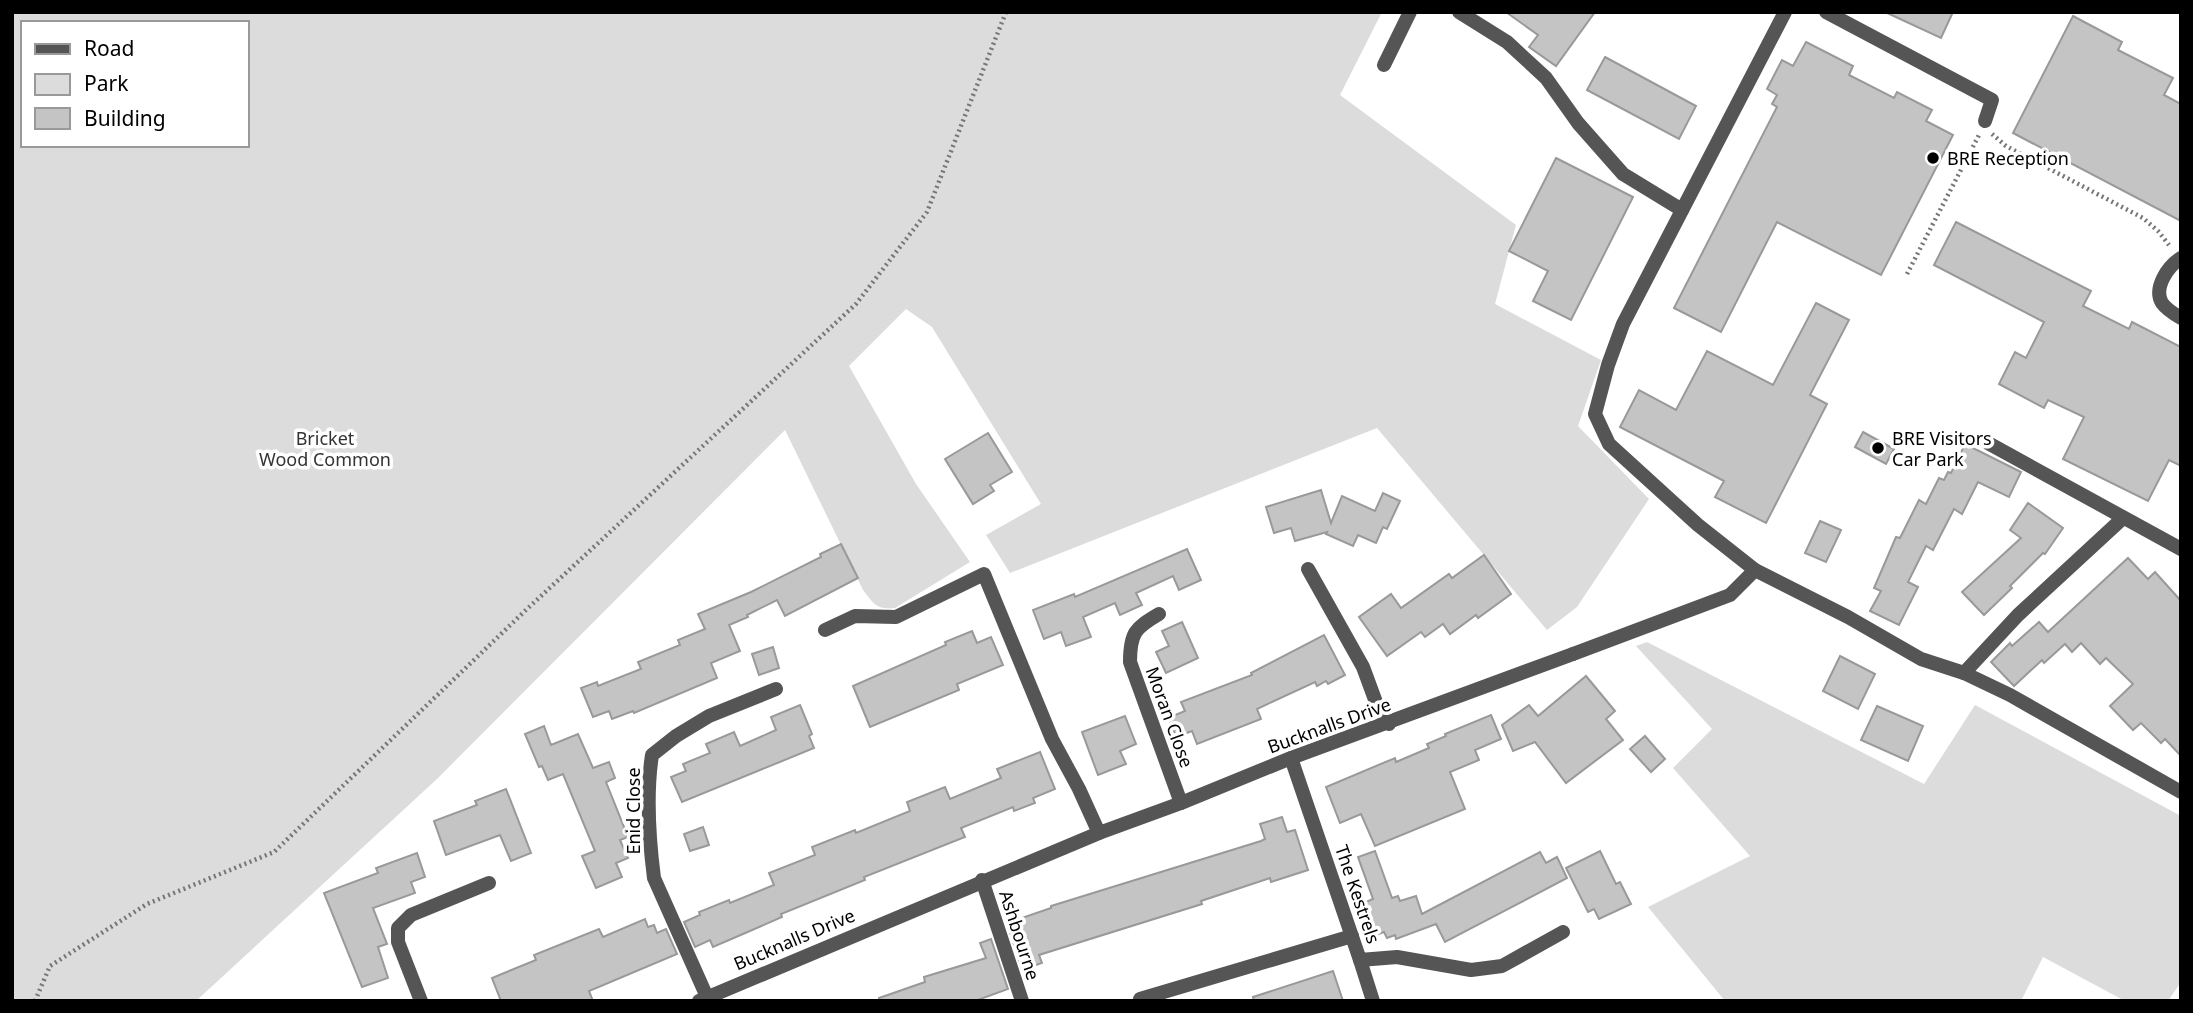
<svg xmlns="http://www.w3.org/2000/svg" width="2193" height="1013" font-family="'Noto Sans',sans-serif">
  <rect width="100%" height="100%" fill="#fff"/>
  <g fill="#dcdcdc" fill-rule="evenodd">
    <path d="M12,12H1382L1340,95L1516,225L1495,304L1601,360L1578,426L1649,499L1577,607L1547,630L1377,428L1010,573L986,535L1041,504L932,327L906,309L849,366L916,484L970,562L895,608C876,610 874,604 863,590L785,430L437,779L196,1001H12ZM23,23H247V145H23Z"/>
    <path d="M1647,642L1924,784L1975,705L2181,816V982L2168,1001H2125L2043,957L2021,1001H1725L1648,907L1750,856L1673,768L1712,729L1636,646Z"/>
  </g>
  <g fill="#c4c4c4" stroke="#999" stroke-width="2">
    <path d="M1506,12H1595L1556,66L1529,47L1538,35Z"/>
    <path d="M1885,12H1953L1941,38Z"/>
    <path d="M2073,16L2122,42L2118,50L2173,78L2164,95L2181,104V221L2013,133Z"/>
    <path d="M1806,42L1853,66L1849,75L1894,98L1897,92L1932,110L1926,121L1953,135L1881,275L1777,222L1721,332L1674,308L1777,107L1772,104L1777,95L1767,89L1782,60L1793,66Z"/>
    <path d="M1605,57L1696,106L1679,139L1587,90Z"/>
    <path d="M1556,158L1633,197L1571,320L1533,301L1548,271L1509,251Z"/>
    <path d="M1956,222L2091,291L2083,306L2129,329L2132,322L2181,347V466L2169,460L2148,501L2063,459L2084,417L2048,400L2044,408L1999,384L2015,352L2026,358L2044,322L1934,265Z"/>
    <path d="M1816,303L1849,320L1810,395L1827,404L1766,523L1715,497L1724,481L1620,427L1639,390L1676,410L1707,351L1773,385Z"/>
    <path d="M1863,432L1894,449L1886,464L1855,447Z"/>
    <path d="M988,433L1012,472L990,485L994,491L973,504L945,459Z"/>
    <path d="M1965,444L2021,472L2009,497L1978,482L1962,514L1954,509L1933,550L1926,546L1908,582L1918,587L1899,625L1870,611L1881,591L1874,588L1896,537L1900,538L1919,500L1926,504L1939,478L1944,480L1948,472L1951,473Z"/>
    <path d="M1321,490L1331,523L1342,496L1375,511L1383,493L1400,501L1387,529L1383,527L1376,543L1358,535L1353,546L1326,534L1327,532L1295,541L1291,528L1274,533L1266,507Z"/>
    <path d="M2028,503L2063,528L2045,554L2043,553L2010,586L2012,588L1984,615L1962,592L2021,538L2010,530Z"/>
    <path d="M1820,521L1841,530L1826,562L1805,553Z"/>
    <path d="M841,544L858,578L785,616L777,600L747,615L748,617L729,625L740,651L711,663L717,678L634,713L633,711L612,719L609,711L593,717L581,688L597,682L598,686L641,669L638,662L680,645L678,640L705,629L698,614L751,592L821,557L820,554Z"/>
    <path d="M1187,549L1201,580L1179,590L1173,576L1136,593L1142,605L1120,615L1115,603L1083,617L1091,637L1066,646L1061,632L1044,639L1033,610L1074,594L1075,597Z"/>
    <path d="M1484,555L1511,594L1478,618L1476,615L1450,634L1443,624L1425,637L1421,632L1387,656L1359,617L1391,594L1401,608L1449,574L1452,578Z"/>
    <path d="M2128,558L2148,579L2155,572L2181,601V756L2165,739L2161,743L2141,723L2133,730L2110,706L2133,684L2106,658L2100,664L2081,643L2072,652L2065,644L2044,663L2042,660L2014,686L1991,662L2010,643L2012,646L2039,622L2048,632Z"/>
    <path d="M1182,622L1198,658L1166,673L1156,652L1169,646L1162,631Z"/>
    <path d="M972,631L977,643L991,637L1003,665L957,684L959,690L870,727L853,686L946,645L945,642Z"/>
    <path d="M1324,635L1345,675L1328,684L1326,681L1317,686L1315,682L1257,709L1261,719L1197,744L1192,731L1176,737L1168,718L1185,711L1181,702L1252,675L1251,673Z"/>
    <path d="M773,647L779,668L759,675L752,654Z"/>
    <path d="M1840,656L1875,674L1858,709L1823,691Z"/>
    <path d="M1586,676L1615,711L1606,719L1623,740L1566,783L1535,742L1513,751L1502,725L1529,705L1538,716Z"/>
    <path d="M800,705L812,734L809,736L814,748L682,802L671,777L686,771L683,764L710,753L706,744L734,732L740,746L776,730L771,717Z"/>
    <path d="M1877,706L1923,726L1908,761L1861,740Z"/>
    <path d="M1491,715L1501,739L1475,750L1479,760L1450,772L1465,809L1375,846L1361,814L1340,823L1326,787L1395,758L1396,762L1429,748L1427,744L1446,736L1445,734Z"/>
    <path d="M1125,716L1136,744L1120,751L1126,764L1098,775L1082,732Z"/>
    <path d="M544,726L551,745L578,734L593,768L609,762L615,778L606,782L628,837L620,840L628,858L616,863L622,877L596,888L582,856L595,851L563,774L548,780L542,766L539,767L525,734Z"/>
    <path d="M1645,736L1665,759L1651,772L1630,749Z"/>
    <path d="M1040,752L1055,789L1033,798L1035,803L1014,811L1013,807L961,828L965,837L864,877L865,880L781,914L782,917L743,934L713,947L710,940L695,947L684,922L700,915L699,912L729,900L730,903L774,885L769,873L815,855L812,847L855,830L856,833L910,811L907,802L945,787L950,799L1001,778L997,769Z"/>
    <path d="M506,789L531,853L511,861L500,835L446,855L434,821L477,805L475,801Z"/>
    <path d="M1282,817L1287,832L1295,830L1308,870L1271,882L1270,878L1201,901L1202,904L1039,955L1042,963L1022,970L1007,923L1051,908V906L1261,841L1265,839L1260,824Z"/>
    <path d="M703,827L709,845L690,851L684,834Z"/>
    <path d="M1375,851L1392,898L1398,896L1400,901L1416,896L1422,914L1540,852L1546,863L1557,857L1567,878L1445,942L1436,924L1396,939L1395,935L1387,938L1384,932L1370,937L1359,905L1373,899L1358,857Z"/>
    <path d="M1600,851L1616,884L1620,882L1631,904L1599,919L1594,909L1588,912L1566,868Z"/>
    <path d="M417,853L425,877L411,882L415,893L373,908L387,944L378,947L388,978L362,987L324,893L378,873L376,868Z"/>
    <path d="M645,919L648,927L654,925L657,933L666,929L677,954L589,991L593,1001H501L492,978L536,960L534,955L599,929L603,937Z"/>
    <path d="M991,939L1008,989L975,1001H879V998L925,982L924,977L986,958L980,943Z"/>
    <path d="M1333,971L1343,1001H1254L1253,997Z"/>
  </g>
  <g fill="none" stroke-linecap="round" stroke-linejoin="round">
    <g stroke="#777" stroke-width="4.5" stroke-dasharray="2 3.5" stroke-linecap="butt">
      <path d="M1992,134L2006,146L2143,218L2158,231L2169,245"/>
      <path d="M1907,274L1979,135"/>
      <path d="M35,1001L50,966L147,904L274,852L527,609L856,304L927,212L1006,12"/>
    </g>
    <g stroke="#555" stroke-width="14">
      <path d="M1459,12L1507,42L1546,78L1578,123L1623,174L1682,210"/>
      <path d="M1785,12L1623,324L1608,365L1595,414L1609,444L1698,525L1755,570L1848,617L1921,659L1964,673L2018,615L2123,518"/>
      <path d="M1826,12L1992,100L1985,121"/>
      <path d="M1384,65L1410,12"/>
      <path d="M2181,258C2168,266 2153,288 2162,303C2167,310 2174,314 2181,318"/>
      <path d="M1988,443L2181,549"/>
      <path d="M1308,569L1363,667L1377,705L1389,724"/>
      <path d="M1159,614C1135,628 1130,633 1130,662L1181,803"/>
      <path d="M825,630L855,616L896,617L984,574L1052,739L1079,789L1099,833"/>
      <path d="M1573,654L1730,595L1755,570"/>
      <path d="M1964,673L2010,695L2181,792"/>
      <path d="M982,880L1022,1001"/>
      <path d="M1140,999L1352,936"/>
      <path d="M421,1001L398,942V928L411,915L489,883"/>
    </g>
    <g stroke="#555" stroke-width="14">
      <path d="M1291,758L1360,960L1397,957L1471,970L1502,966L1563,932"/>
      <path d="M1360,960L1373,1001"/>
      <path d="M707,997L654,878C649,839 646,794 652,755L676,736L709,716L776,689"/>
      <path d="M699,1001L1099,833L1181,803L1291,758L1573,654"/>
    </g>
  </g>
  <g fill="#000" stroke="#fff" stroke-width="2.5">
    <circle cx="1933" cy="158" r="7"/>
    <circle cx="1878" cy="448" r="7"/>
  </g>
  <g text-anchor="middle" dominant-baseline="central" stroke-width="7" stroke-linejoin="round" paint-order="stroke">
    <g font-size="18" fill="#000" stroke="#fff" text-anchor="start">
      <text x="1947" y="158">BRE Reception</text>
      <text x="1892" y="438">BRE Visitors<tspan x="1892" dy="21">Car Park</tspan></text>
    </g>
    <g font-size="18" fill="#333" stroke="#fff">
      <text x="325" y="438">Bricket<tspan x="325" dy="21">Wood Common</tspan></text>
    </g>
    <g font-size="18" fill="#000" stroke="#fff">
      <text transform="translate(1170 717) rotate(70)">Moran Close</text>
      <text transform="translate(1329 725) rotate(-20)">Bucknalls Drive</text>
      <text transform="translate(633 811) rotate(-90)">Enid Close</text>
      <text transform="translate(1358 894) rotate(71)">The Kestrels</text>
      <text transform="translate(1020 935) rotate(72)">Ashbourne</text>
      <text transform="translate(794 939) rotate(-23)">Bucknalls Drive</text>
    </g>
  </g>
  <rect width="2193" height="1013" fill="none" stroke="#000000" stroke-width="28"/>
  <rect x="21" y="21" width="228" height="126" fill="#ffffff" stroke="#999999" stroke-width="2"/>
  <rect x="35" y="44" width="35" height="10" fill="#555555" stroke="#999999" stroke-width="2"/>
  <text x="84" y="56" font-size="21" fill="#000000">Road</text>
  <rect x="35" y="74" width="35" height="21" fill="#dcdcdc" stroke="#999999" stroke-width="2"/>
  <text x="84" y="91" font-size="21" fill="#000000">Park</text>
  <rect x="35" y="108" width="35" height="21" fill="#c4c4c4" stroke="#999999" stroke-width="2"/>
  <text x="84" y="126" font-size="21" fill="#000000">Building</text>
</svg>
